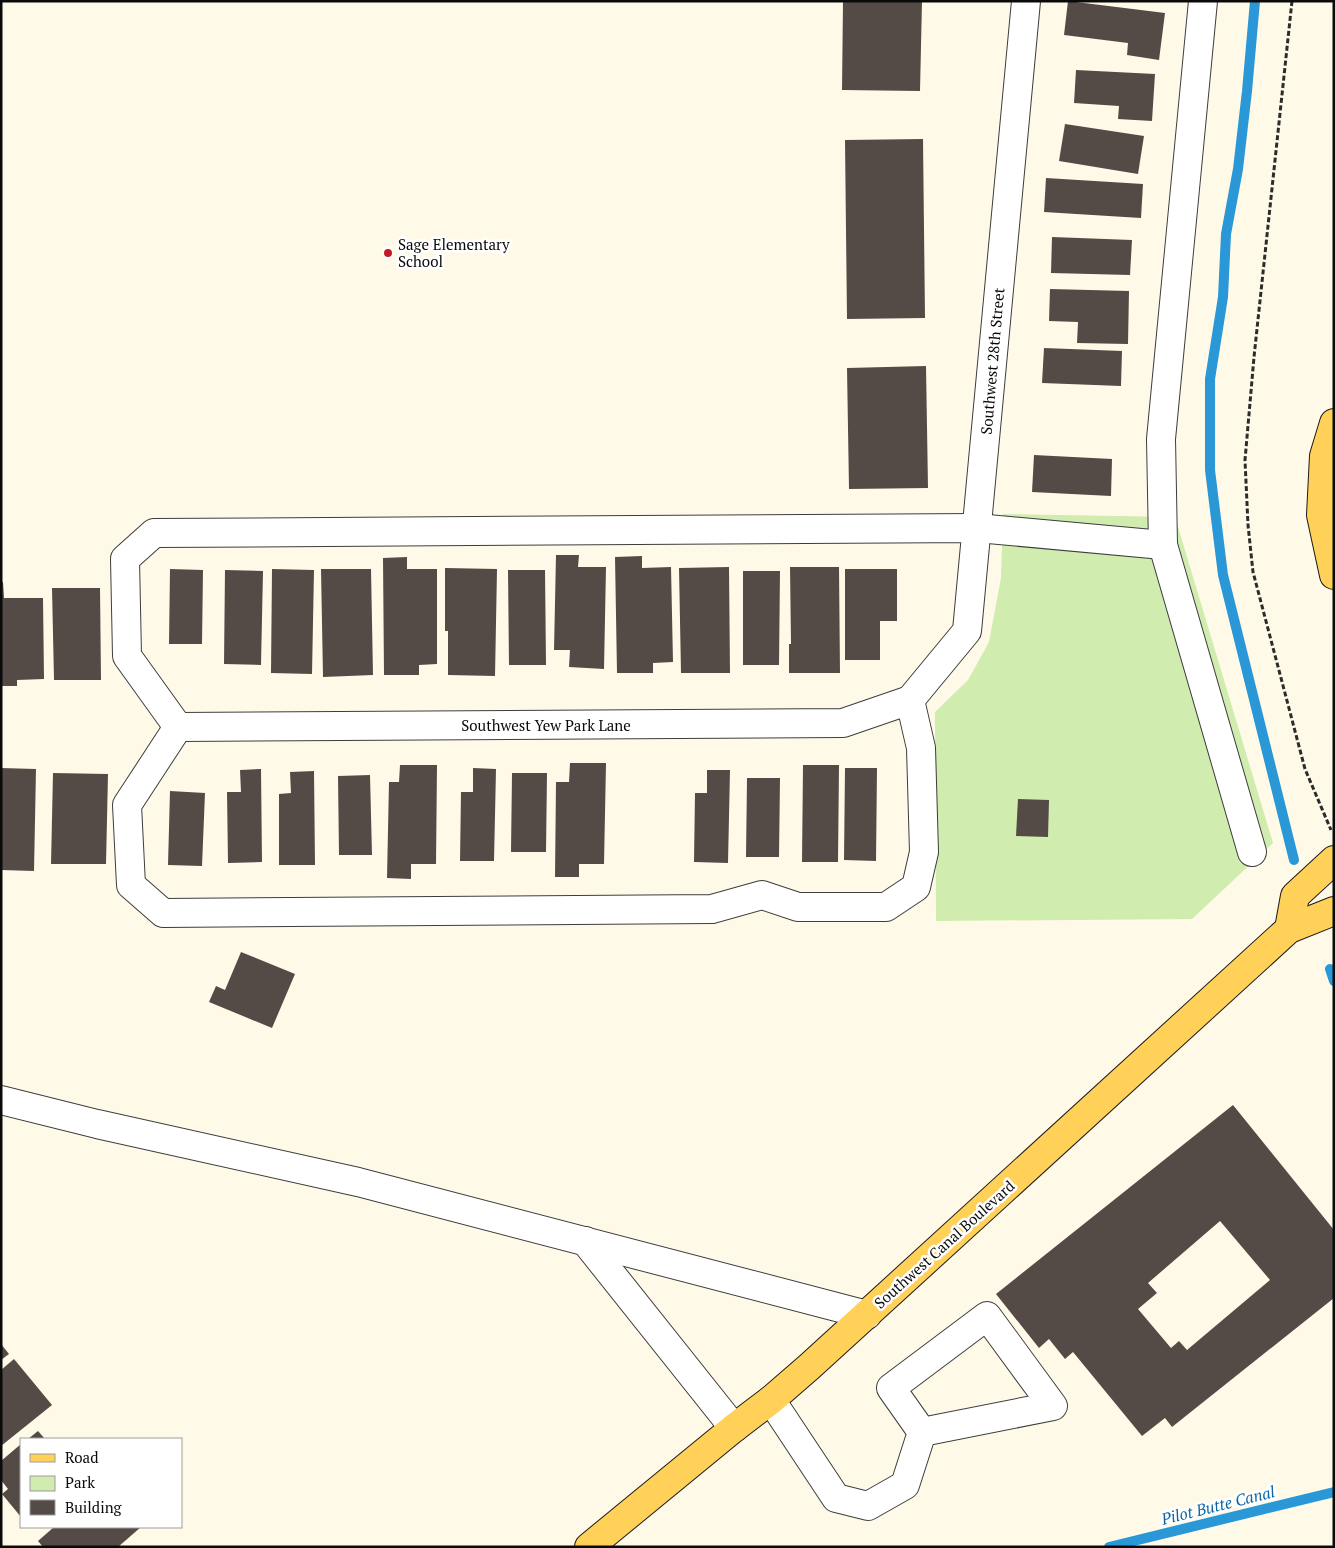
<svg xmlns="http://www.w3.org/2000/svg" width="1335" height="1548" font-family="'PT Serif',serif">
  <rect width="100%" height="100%" fill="#fffae8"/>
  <path fill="#d0ecaf" d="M1003,514L1175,517L1273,843L1192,919L936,921L935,712L968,680L989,642L1001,578Z"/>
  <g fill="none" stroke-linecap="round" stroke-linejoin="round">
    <g stroke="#2a97d7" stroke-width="10">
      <path d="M1255,1L1247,91L1238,169L1226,234L1223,297L1210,379V470L1223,575L1294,860"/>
      <path d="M1330,969L1334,981"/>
      <path d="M1109,1547L1334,1492"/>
    </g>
  </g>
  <g fill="#544b46" fill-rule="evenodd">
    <path d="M843,1H922L920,91L842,90Z"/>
    <path d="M1068,1L1165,13L1159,60L1127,55L1128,43L1064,35Z"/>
    <path d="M1076,70L1155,74L1152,121L1118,119L1119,106L1074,103Z"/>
    <path d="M1065,124L1144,136L1138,174L1059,161Z"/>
    <path d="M923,139L925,318L847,319L845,140Z"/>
    <path d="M1046,178L1143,184L1141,218L1044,212Z"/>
    <path d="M1052,237L1132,240L1130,275L1051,273Z"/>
    <path d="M1050,289L1129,291L1128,344L1077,343L1078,322L1049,321Z"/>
    <path d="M1044,348L1122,351L1121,386L1042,383Z"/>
    <path d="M926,366L928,488L849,489L847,368Z"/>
    <path d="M1034,455L1112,459L1111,496L1032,492Z"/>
    <path d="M556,555H579L578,567H606L604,669L569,667L570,650H554Z"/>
    <path d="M642,556V568L671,567L673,662L653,663V673H617L615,557Z"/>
    <path d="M407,557V569H437V664L419,665V675H384L383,558Z"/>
    <path d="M729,567L730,673H681L679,568Z"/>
    <path d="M790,567H839L840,673H789V644H791Z"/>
    <path d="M445,568L497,569L495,676L448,675V631H445Z"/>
    <path d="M170,569L203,570L202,644H169Z"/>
    <path d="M272,569L314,570L312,674L271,673Z"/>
    <path d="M321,569H371L373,675L323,677Z"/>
    <path d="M845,569H897V621H880V660H845Z"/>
    <path d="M225,570L263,571L261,665L224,664Z"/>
    <path d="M508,570H545L546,665H509Z"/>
    <path d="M743,571H780L779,665H743Z"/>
    <path d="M1,582H3L4,598H43L44,679L17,680V686H1Z"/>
    <path d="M52,588H100L101,680H54Z"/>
    <path d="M570,763H606L604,864H579V877H555L556,782H569Z"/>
    <path d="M400,765H437L436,864H411V879L387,878L389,782H399Z"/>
    <path d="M803,765H839L838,862H802Z"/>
    <path d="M1,768L36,769L34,871L1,870Z"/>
    <path d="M473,768L496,769L494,861H460L461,792H473Z"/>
    <path d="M845,768H877L876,861L844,860Z"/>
    <path d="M261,769L262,862L228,863L227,792H241L240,770Z"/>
    <path d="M707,770H730L728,863L694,862L695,793H707Z"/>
    <path d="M314,771L315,865H279V794L291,793L290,772Z"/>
    <path d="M53,773L108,774L106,864H51Z"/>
    <path d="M512,773H547L546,852H511Z"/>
    <path d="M370,775L372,855H339L338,776Z"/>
    <path d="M747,778H780L779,857H746Z"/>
    <path d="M170,791L205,793L202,866L168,865Z"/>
    <path d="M1018,799L1049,800L1048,837L1016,836Z"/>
    <path d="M241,952L295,974L272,1028L209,1002L216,986L225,990Z"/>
    <path d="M1233,1105L1334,1230V1298L1172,1427L1165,1418L1142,1436L1073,1352L1065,1359L1049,1339L1039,1348L996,1294ZM1220,1221L1270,1280L1187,1350L1179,1341L1171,1348L1138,1309L1157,1293L1148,1283Z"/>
    <path d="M1,1344L9,1354L1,1360Z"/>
    <path d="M14,1359L52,1405L1,1446V1370Z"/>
    <path d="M38,1431L45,1439H28Z"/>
    <path d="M21,1444V1517L2,1494L8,1489L1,1480V1461Z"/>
    <path d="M54,1527H141L118,1547H43L38,1541Z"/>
  </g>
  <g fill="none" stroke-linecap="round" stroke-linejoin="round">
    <g stroke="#3d3d3d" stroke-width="30">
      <g id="minor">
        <path d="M1203,1L1161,439L1163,545L1252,852"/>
        <path d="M910,700L967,631L1026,1"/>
        <path d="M178,727L127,656L125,559L154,533L977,528L1163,545"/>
        <path d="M178,727L127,805L131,885L163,913L712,909L762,895L798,907H886L916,887L924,852L921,748L910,700"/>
        <path d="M178,727L843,723L910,700"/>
        <path d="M1,1100L97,1124L358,1182L867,1315"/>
        <path d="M585,1241L734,1428"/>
        <path d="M771,1400L836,1498L868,1506L905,1485L922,1432L1053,1406L987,1316L891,1388L922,1432"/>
      </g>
    </g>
    <g stroke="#1b1b1b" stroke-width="30">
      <g id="major">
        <path d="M1334,423L1324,456L1321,515L1334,575"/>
        <path d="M1289,929L1295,896L1334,860"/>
        <path d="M589,1547L734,1428L771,1400L809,1367L1289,929L1334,911"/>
      </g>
    </g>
    <path stroke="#2c2c2c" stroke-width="3" stroke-dasharray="5 2.5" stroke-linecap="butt" d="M1292,1L1254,357L1245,460L1248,525L1253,572L1305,769L1331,830"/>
    <use href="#minor" stroke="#fff" stroke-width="28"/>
    <use href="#major" stroke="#ffd158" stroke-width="28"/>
  </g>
  <circle fill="#c31a27" stroke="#fff" stroke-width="2" cx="388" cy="253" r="5"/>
  <g text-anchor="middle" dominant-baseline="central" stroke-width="5" stroke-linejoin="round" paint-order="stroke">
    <g font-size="15" fill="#0a0a0a" stroke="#fff" text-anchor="start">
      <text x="398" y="244">Sage Elementary<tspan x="398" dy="17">School</tspan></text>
    </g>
    <g font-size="15" fill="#0a0a0a" stroke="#fff">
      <text transform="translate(992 361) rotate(-85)">Southwest 28th Street</text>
      <text x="546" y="725">Southwest Yew Park Lane</text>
      <text transform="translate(944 1244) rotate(-42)">Southwest Canal Boulevard</text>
    </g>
    <g font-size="16" font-style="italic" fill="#0c66a4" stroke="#fff">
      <text transform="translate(1218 1505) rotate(-14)">Pilot Butte Canal</text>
    </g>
  </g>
  <rect width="1335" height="1548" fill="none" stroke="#0a0a0a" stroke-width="5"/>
  <rect x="20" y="1438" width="162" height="90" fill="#ffffff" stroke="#9d9d9d"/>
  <rect x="30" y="1454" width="25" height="8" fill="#ffd158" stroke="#9d9d9d"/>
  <text x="65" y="1463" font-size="15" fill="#0a0a0a">Road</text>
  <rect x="30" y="1476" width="25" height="15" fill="#d0ecaf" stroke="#9d9d9d"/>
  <text x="65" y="1488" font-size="15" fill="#0a0a0a">Park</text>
  <rect x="30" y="1500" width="25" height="15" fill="#544b46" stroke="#9d9d9d"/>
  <text x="65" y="1513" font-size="15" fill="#0a0a0a">Building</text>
</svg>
